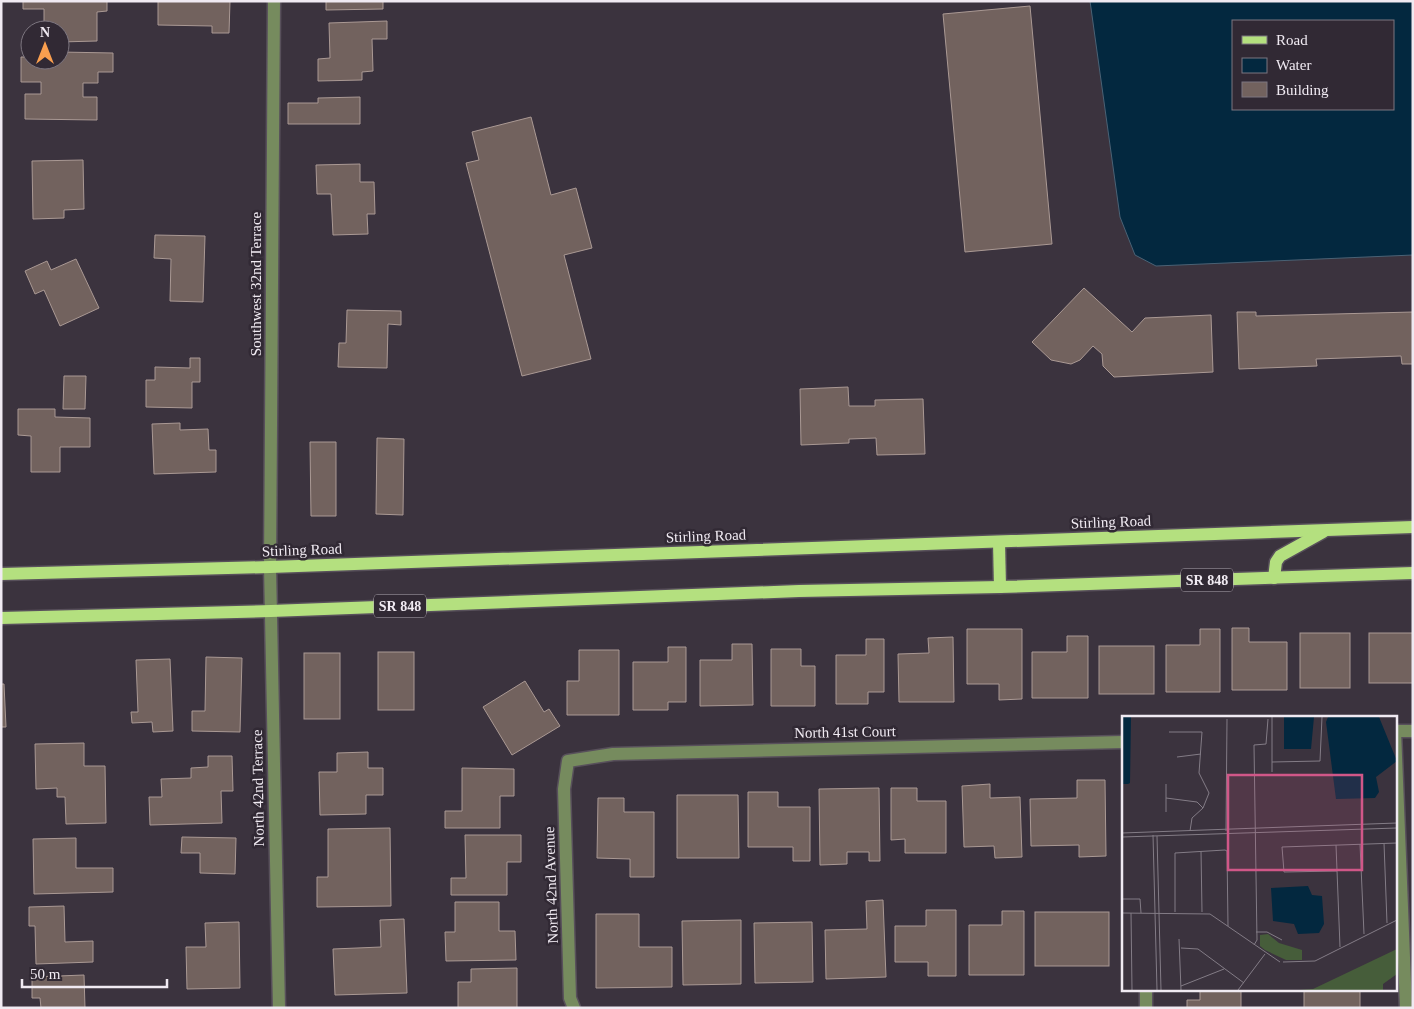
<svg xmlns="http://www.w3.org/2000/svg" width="1414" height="1009" font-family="'Times New Roman',serif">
  <rect width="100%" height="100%" fill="#3b333e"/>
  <path fill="#03283f" stroke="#4a6275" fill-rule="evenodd" d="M1090,1H1413V255L1156,266L1135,255L1120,217ZM1233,21H1393V109H1233Z"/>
  <g fill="#72625e" stroke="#aa9994">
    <path d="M23,1H107V11L97,12V41L60,42V30H44V9H23Z"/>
    <path d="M158,1H230L229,33H212V26L158,25Z"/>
    <path d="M326,1H383V9L326,10Z"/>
    <path d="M1030,6L1052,244L965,252L943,14Z"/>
    <path d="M387,21V39H372L373,71L362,72V80L318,81V59L330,58L329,23Z"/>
    <path d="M60,52L113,53V72H98V83H83V97H97V120L25,119V94H41V82H21V57H30V60H60Z"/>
    <path d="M360,97V124H288V103H318V98Z"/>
    <path d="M531,117L551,195L576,188L592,248L564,255L591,359L522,376L466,163L479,160L472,132Z"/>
    <path d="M83,160L84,209L64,210V218L33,219L32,161Z"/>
    <path d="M360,164V182H374L375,214H367L368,234L333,235L331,194H317L316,165Z"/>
    <path d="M155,235L205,236L203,302L170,301L171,259L154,258Z"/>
    <path d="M76,259L99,308L60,326L44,290L35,294L25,271L47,261L51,270Z"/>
    <path d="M1084,288L1132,332L1145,318L1211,315L1213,372L1114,377L1103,366L1102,354L1093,346L1080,360L1071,364L1051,360L1032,342Z"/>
    <path d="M347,310L401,311V325L388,324L387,368L338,367L339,343H346Z"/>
    <path d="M1237,312H1256V316L1413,312V364H1402L1401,356L1316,359L1317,366L1239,369Z"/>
    <path d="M190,358H200V382H192V408L146,407V380H155V367L190,368Z"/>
    <path d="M64,376H86L85,409H63Z"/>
    <path d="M848,387L849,406H875V400L923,399L925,454L877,455L876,438L849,439V443L801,445L800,389Z"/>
    <path d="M18,409H55V417L90,418V447H60V472H31V436L18,435Z"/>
    <path d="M180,423V430L208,429L209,450H216V472L154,474L152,424Z"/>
    <path d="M377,438L404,439L403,515L376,514Z"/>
    <path d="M310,442H336V516H311Z"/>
    <path d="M1232,628H1249V642H1287V690H1232Z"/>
    <path d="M967,629H1022V699L999,700V684H967Z"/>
    <path d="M1200,629H1220V692H1166V645H1200Z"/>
    <rect x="1300" y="633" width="50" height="55"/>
    <rect x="1369" y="633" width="44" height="50"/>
    <path d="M1067,636H1088V698H1032V652H1067Z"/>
    <path d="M953,637L954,702H899L898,654L929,653L928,638Z"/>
    <path d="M866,639H884V692H868V704H836V655H866Z"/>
    <path d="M732,644H752L753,705L700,706V660H732Z"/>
    <rect x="1099" y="646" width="55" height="48"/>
    <path d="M668,647H686V702H668V710H633V662H668Z"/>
    <path d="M771,649H801V666H815V706H771Z"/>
    <path d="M579,650H619V715H567V681H579Z"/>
    <rect x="378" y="652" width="36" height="58"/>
    <rect x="304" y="653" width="36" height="66"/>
    <path d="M206,657L242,658L240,732L192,731V711H205Z"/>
    <path d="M170,659L173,731L153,732L152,722L132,723L131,712H138L136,660Z"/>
    <path d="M525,681L544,712L549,709L560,726L512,755L483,707Z"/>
    <path d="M1,684H4L6,727H1Z"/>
    <path d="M84,743V766H105L106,823L66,824L65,797H57V788L36,789L35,744Z"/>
    <path d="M368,752V768H383V795H366V814L320,815L319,772H337V753Z"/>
    <path d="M208,756H232L233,791H221L222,823L150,825L149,797H162L161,779L191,778V768L208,767Z"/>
    <path d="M462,768L514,769V796H500V828H445V811H462Z"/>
    <path d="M1077,780H1105L1106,856L1079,857V845L1031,846L1030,799L1077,798Z"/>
    <path d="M990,784V798L1020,797L1022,857L995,858L994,846L964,847L962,786Z"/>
    <path d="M879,788L880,861H869V852H847V864L820,865L819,789Z"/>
    <path d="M891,788H917V801H946V853H905V839L891,840Z"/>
    <path d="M748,792H778V807H810V861H793V847H748Z"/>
    <path d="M677,795H738L739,858H677Z"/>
    <path d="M598,798H624V812H654V877H630V859L597,858Z"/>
    <path d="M390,828L391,906L317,907V877H328V829Z"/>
    <path d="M465,835H521V862H507V895H451V878H466Z"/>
    <path d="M182,837L236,838L235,874L200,873V853H181Z"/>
    <path d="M76,838V868H113V892L34,894L33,839Z"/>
    <path d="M883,900L886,977L826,979L825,930L867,929L866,901Z"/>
    <path d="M455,902H499V931H515L516,960L446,961L445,932H455Z"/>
    <path d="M64,906L65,942L93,941V962L36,964L35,926H29V907Z"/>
    <path d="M926,910H956V976H928V962H895V926H926Z"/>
    <path d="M1002,911H1024V975H969V925H1002Z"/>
    <rect x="1035" y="912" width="74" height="54"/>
    <path d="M596,914H639V947H672V987L596,988Z"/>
    <path d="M404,919L407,993L335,995L333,949L381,947L380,920Z"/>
    <path d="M741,920V984L683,985L682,921Z"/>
    <path d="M239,922L240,988L187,989L186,947H206L205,923Z"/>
    <path d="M812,922L813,982L755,983L754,923Z"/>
    <path d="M517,968V1008H458V982H471V969Z"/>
    <path d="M84,975L85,1008H41L40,998H32V977Z"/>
    <path d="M1200,990H1241V1008H1262H1187V1000H1200Z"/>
    <rect x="1304" y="990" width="56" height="18"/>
  </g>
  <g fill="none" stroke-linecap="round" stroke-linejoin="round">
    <g stroke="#58505b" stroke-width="15">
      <g id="minor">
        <path d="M274,1L270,567L279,1008"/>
        <path d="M1395,731L1406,1008"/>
        <path d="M1395,731H1413"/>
        <path d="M1146,990V1008"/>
        <path d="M574,1008L570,998L564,789L568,761L613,754L1123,742"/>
      </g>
    </g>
    <g stroke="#58505b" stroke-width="15">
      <g id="major">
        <path d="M999,542L1000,587"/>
        <path d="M1,574L270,567L1413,527"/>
        <path d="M1274,578L1276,562L1280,556L1323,532"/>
        <path d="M1,618L271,611L799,591L1000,587L1413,573"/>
      </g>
    </g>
    <use href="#minor" stroke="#768b5e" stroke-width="12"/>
    <use href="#major" stroke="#b4e07f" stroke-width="12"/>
  </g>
  <g text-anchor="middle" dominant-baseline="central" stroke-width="5" stroke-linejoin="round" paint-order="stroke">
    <g fill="#312934" stroke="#b7b0b9" stroke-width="1">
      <rect x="1181" y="568.5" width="52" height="23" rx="4"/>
      <rect x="374" y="594.5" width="52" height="23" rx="4"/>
    </g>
    <g font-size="14" font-weight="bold" fill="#f0eaf2">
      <text x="1207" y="580">SR 848</text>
      <text x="400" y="606">SR 848</text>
    </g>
    <g font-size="15" fill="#f0eaf2" stroke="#312934">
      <text transform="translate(256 284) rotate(-90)">Southwest 32nd Terrace</text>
      <text transform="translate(1111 522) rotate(-2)">Stirling Road</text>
      <text transform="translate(706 536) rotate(-2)">Stirling Road</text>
      <text transform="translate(302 550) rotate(-2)">Stirling Road</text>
      <text transform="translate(845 732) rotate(-1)">North 41st Court</text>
      <text transform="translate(258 788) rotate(-91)">North 42nd Terrace</text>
      <text transform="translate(551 885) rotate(-92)">North 42nd Avenue</text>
    </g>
  </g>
  <g transform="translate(1122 716)">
    <rect width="275" height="275" fill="#3b333e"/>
    <path d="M146,218L157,227L180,234V244H164L143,234L138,230V219ZM275,233V258L261,268V274H177L191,273Z" fill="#465d3a"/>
    <path d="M0,1H9L8,67L6,68H0ZM162,1H192L189,33H162ZM206,1H257L275,45L254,61L257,76L253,82L214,83L204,6ZM186,170L190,179L200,180L202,208L197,217L176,218L172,208L151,205L149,172Z" fill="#03283f"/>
    <path fill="none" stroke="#837c86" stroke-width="1" d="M47,16H80L77,57L87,77L81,92L70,102L68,115M55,41L79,38M150,46L198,45L200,1M150,56V1M44,82L75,86L81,92M44,96V68M104,115L105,3M0,117L275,107M31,119L35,274M35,120L39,274M0,121L275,112M262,127L265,207M238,128L242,218M214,129L218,231M79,135L80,196M215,155L162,156L160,131L275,127M0,183H18L19,197M53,196V137L103,134L105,135L106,210M0,197L88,198L158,246M9,197L10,274M134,216H145L160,224M57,223L59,274M132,229L135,224L132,29L144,28L146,3M59,232L76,233L122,267M161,246L193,245L275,204M59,270L102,253M116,274L143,238"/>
    <path fill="#d05788" fill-opacity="0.15" stroke="#d05788" stroke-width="2.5" d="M106,59H240V154H106Z"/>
    <rect width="275" height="275" fill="none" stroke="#f0eaf2" stroke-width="2.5"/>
  </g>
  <rect width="1414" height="1009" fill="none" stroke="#f0eaf2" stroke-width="5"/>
  <rect x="1232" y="20" width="162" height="90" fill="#312934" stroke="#7d7680"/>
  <rect x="1242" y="36" width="25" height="8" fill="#b4e07f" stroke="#7d7680"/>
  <text x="1276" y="45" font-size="15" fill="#f0eaf2">Road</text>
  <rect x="1242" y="58" width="25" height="15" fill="#03283f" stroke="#7d7680"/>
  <text x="1276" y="70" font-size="15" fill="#f0eaf2">Water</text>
  <rect x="1242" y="82" width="25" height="15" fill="#72625e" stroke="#7d7680"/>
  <text x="1276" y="95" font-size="15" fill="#f0eaf2">Building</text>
  <g transform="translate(45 45)"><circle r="24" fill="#312934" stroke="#7d7680"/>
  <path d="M0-4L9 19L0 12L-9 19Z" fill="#fa9f4f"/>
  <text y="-8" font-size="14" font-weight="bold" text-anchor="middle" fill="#f0eaf2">N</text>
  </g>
  <path d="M22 979v8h145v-8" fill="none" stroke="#f0eaf2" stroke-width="2.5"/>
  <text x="30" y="979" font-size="15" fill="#f0eaf2" stroke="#312934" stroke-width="4" paint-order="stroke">50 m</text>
</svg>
